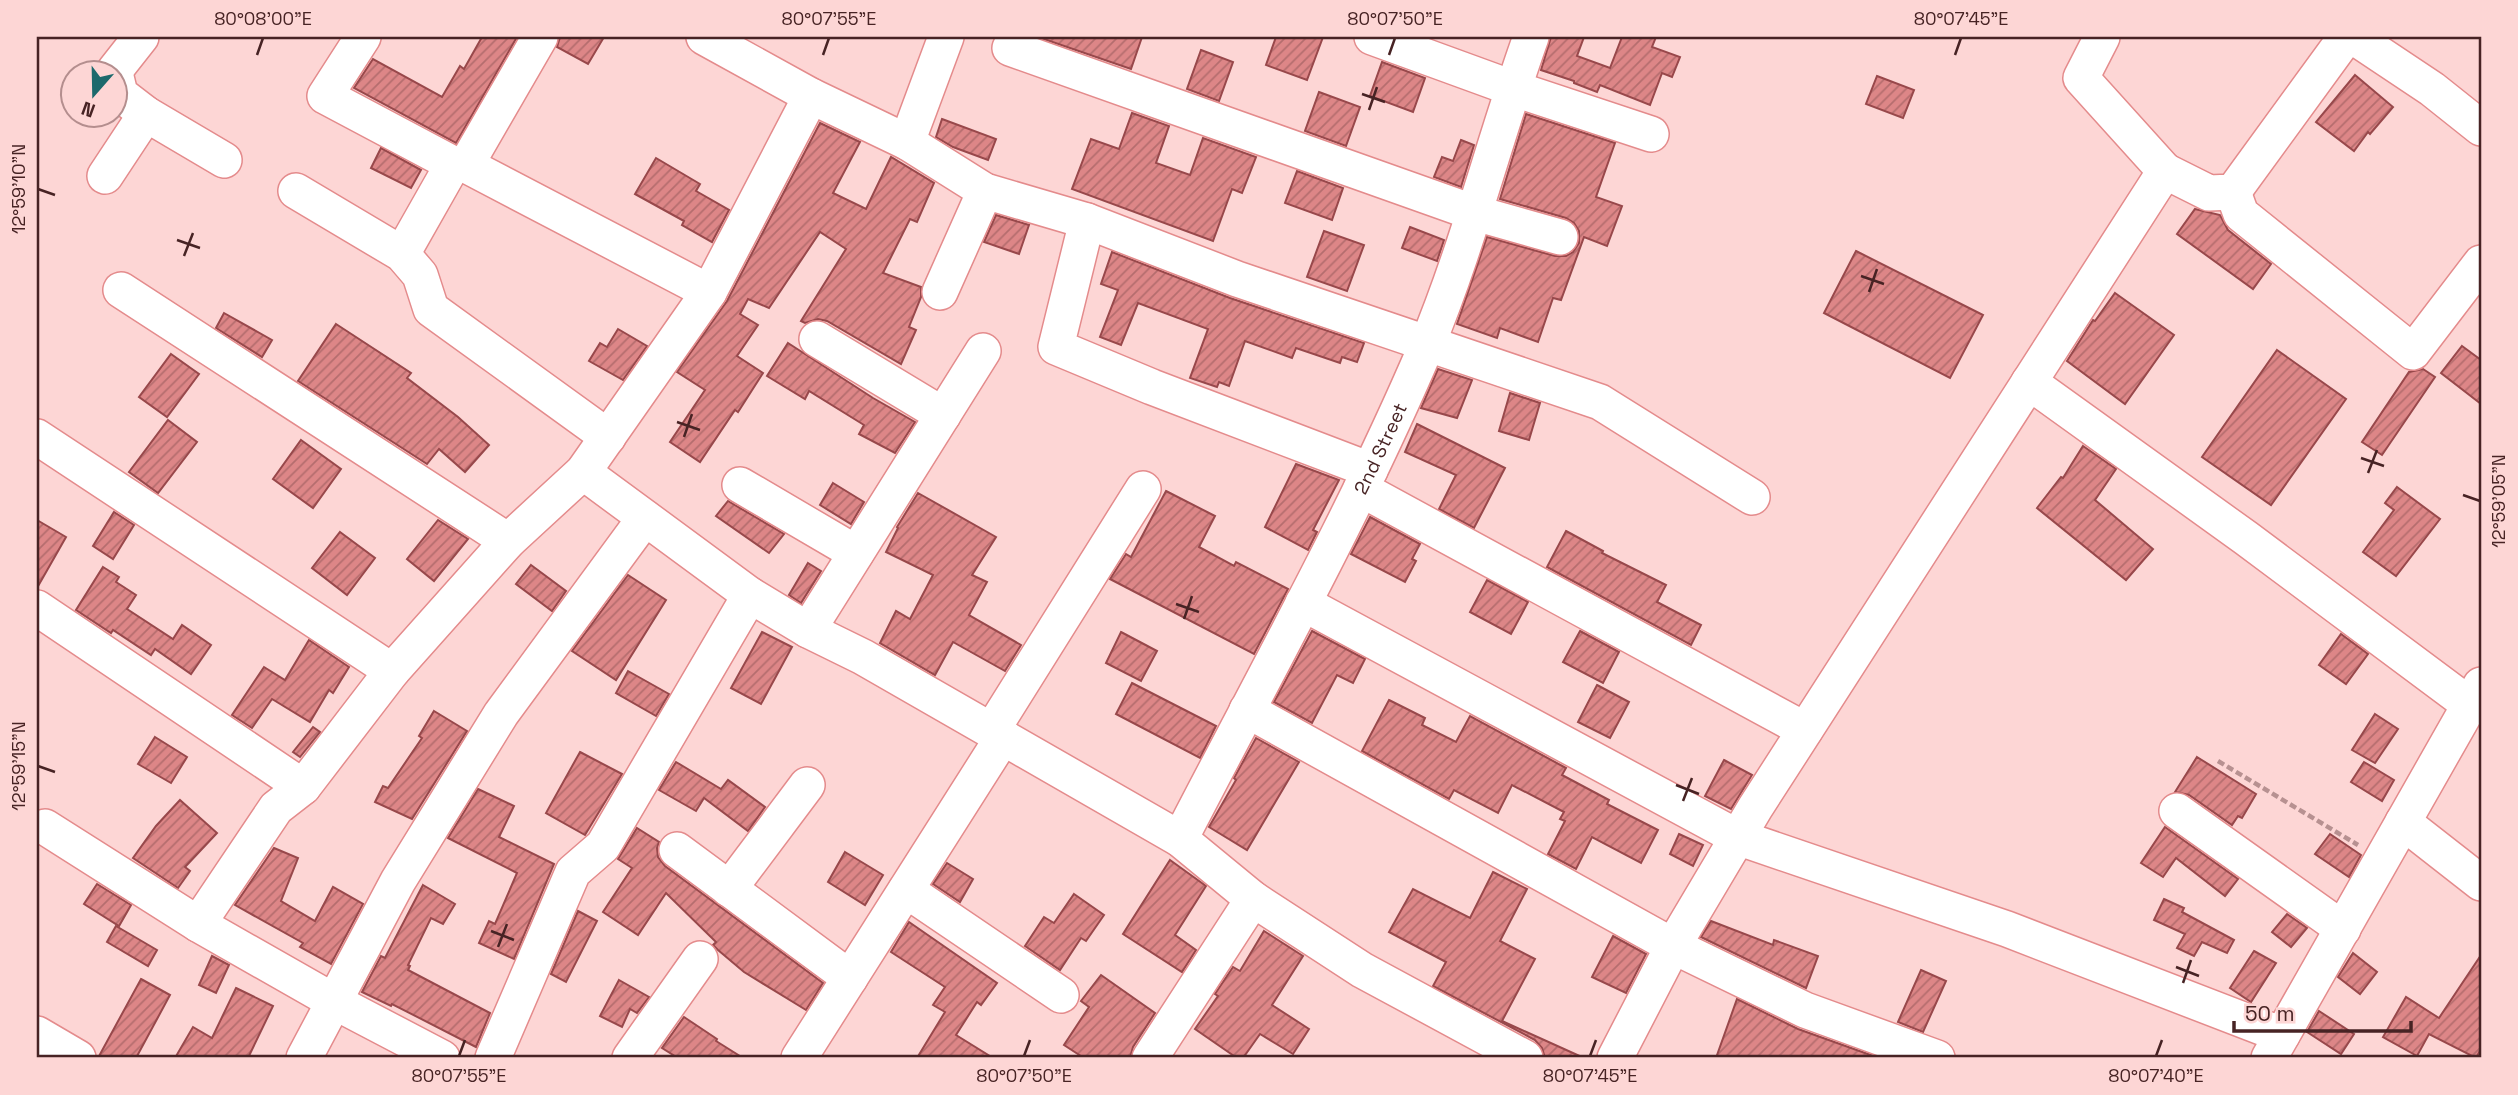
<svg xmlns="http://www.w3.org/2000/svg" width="2518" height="1095" font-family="'Space Grotesk',sans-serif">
  <defs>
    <pattern id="building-hatch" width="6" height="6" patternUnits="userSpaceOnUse" patternTransform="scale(1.75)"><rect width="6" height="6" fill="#dd8687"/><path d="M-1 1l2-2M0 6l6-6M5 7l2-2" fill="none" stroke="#b56d6e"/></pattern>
  </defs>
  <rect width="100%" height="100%" fill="#fdd6d5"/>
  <g fill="url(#building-hatch)" stroke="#98484b" stroke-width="2">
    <path d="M482,37H517L456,143L354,88L373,59L442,97L460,66L464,69Z"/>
    <path d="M560,37H604L588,64L557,47Z"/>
    <path d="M1038,37H1142L1131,69Z"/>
    <path d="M1276,37H1323L1307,80L1266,65Z"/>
    <path d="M1551,37H1584L1577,56L1610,68L1622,37H1656L1652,47L1680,57L1672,77L1662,73L1650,105L1600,85L1597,92L1574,83V81L1541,70Z"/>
    <path d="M1201,50L1233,62L1219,101L1187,89Z"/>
    <path d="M1382,62L1425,78L1413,112L1370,96Z"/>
    <path d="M2355,75L2393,107L2370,134L2368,132L2354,151L2316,122Z"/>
    <path d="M1877,76L1914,90L1903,118L1866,104Z"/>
    <path d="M1319,92L1360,107L1346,146L1305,131Z"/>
    <path d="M1132,113L1169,126L1156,163L1190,175L1203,138L1256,157L1242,193L1232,189L1213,241L1072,189L1091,139L1119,149Z"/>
    <path d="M1526,114L1615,143L1596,197L1622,206L1607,246L1584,237L1561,300L1553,298L1538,342L1500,328L1497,338L1457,324L1487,237L1555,256H1566L1573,252L1579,243V231L1574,223L1566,218L1500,199Z"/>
    <path d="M942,119L996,139L988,160L953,147L936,137Z"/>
    <path d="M820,123L860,142L833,193L866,209L891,157L934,183L917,222L910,219L883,273L921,287V297L909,327L916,330L901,364L827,321L818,319L805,323L801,321L846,249L820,232L769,308L748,299L740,314L758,325L737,356L763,373L738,412L735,410L700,462L670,442L705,390L677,372L727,301Z"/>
    <path d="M1461,140L1474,145L1461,187L1434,177L1442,157L1453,161Z"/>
    <path d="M381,148L421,170L411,188L371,168Z"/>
    <path d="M656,158L700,184L696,191L729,210L712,242L682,225L684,221L635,194Z"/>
    <path d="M1297,171L1343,188L1332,220L1285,203Z"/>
    <path d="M2195,209L2220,215L2228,230L2271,264L2253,289L2177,234Z"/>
    <path d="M996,215L1029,225L1019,254L984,242Z"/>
    <path d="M1410,227L1444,240L1437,261L1402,248Z"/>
    <path d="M1324,231L1364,245L1347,291L1307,277Z"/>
    <path d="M1856,251L1983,315L1950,378L1824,313Z"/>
    <path d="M1112,252L1230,298L1364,343L1357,362L1342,357L1340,363L1296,348L1292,358L1245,341L1229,386L1219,382L1217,387L1190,378L1208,329L1138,303L1121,345L1100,337L1118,290L1101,284Z"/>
    <path d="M2115,293L2174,335L2125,404L2067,361L2093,320L2095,321Z"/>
    <path d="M224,313L272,340L262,357L216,328Z"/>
    <path d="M336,324L411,373L407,378L458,417L489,445L465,472L439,449L427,464L298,381Z"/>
    <path d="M618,329L647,346L623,380L589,361L600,343L607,347Z"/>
    <path d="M788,343L873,398L915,422L895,453L859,434L864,425L809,391L805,399L767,376Z"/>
    <path d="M2462,346L2481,360V404L2441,373Z"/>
    <path d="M2277,350L2346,399L2271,505L2202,457Z"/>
    <path d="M171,354L199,374L167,417L139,397Z"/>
    <path d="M1438,369L1472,380L1457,418L1421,408Z"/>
    <path d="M2423,369L2435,377L2382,455L2362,442L2409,372Z"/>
    <path d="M1510,393L1540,403L1529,440L1499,431Z"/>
    <path d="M168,420L197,442L158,493L129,472Z"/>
    <path d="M1417,424L1505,468L1474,528L1439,509L1456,475L1405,452Z"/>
    <path d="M301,440L341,469L313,508L273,479Z"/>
    <path d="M2083,446L2116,469L2095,500L2153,549L2126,580L2037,508L2061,477L2063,478Z"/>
    <path d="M1296,464L1339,480L1313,530L1317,532L1308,550L1265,527Z"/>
    <path d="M833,483L864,502L851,524L820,505Z"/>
    <path d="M2397,487L2440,519L2396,576L2363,552L2394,510L2385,503Z"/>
    <path d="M1166,491L1215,516L1199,547L1234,566L1236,562L1288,589L1254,654L1110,579L1126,554L1131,557Z"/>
    <path d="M918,493L996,537L972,575L987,582L969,615L1021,645L1005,671L953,642L935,675L880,643L896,611L910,619L933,575L886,552L898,528L897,527Z"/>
    <path d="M728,501L784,534L769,553L716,516Z"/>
    <path d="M114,512L134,525L113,559L93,546Z"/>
    <path d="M1370,517L1420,544L1412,559L1416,561L1405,582L1351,554Z"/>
    <path d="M37,520L66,537L37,588Z"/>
    <path d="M438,520L468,539L434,581L407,559Z"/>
    <path d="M1566,531L1603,551L1602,553L1666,585L1657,602L1701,625L1691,645L1547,567Z"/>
    <path d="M340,532L375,558L347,595L312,568Z"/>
    <path d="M808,563L821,571L801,603L789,595Z"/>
    <path d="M531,565L566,591L552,611L516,584Z"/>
    <path d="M103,567L119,577L116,582L136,595L127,609L173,639L182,625L211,645L191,674L155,649L151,655L113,630L111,633L76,610Z"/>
    <path d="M628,575L666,600L616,680L572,651Z"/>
    <path d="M1487,580L1528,602L1511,634L1470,612Z"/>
    <path d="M1312,631L1365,659L1353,683L1337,675L1312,723L1274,702Z"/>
    <path d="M1580,631L1619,652L1603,683L1563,662Z"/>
    <path d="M762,632L792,647L761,704L731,688Z"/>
    <path d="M1121,632L1157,651L1141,681L1106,663Z"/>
    <path d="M2341,634L2368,654L2346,684L2319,665Z"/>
    <path d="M309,640L349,667L333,693L329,690L310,722L272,699L252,728L232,715L264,667L285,680Z"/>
    <path d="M628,671L669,694L656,716L616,693Z"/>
    <path d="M1132,683L1216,726L1200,758L1116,714Z"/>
    <path d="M1597,685L1629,702L1610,738L1578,722Z"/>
    <path d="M1389,700L1425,718L1422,725L1456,742L1470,716L1566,768L1562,775L1609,800L1607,804L1658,830L1641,863L1592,837L1576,869L1548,854L1565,821L1560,819L1564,812L1512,785L1498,813L1454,790L1449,799L1362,751Z"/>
    <path d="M434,711L467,731L412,819L375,802L383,786L388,788L422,738L419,736Z"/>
    <path d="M2375,714L2398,729L2375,763L2352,750Z"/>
    <path d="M313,727L320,732L300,757L293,752Z"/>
    <path d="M155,737L187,757L171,783L138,764Z"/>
    <path d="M1256,738L1299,762L1247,850L1209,827L1236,780L1234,778Z"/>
    <path d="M580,752L622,774L585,835L546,813Z"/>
    <path d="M2197,757L2256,794L2242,818L2238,816L2232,825L2189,795L2175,792Z"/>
    <path d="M1724,760L1752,775L1731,809L1705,796Z"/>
    <path d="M676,762L721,789L728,780L765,807L748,831L704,798L696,811L659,790Z"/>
    <path d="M2364,762L2394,780L2382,801L2351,782Z"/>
    <path d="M478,789L514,806L499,837L554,864L514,959L479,943L489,921L495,924L517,873L448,838Z"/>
    <path d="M180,800L217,833L185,867L190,871L178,888L133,858L156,826Z"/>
    <path d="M2165,827L2238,879L2225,896L2176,858L2163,877L2141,863Z"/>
    <path d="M637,828L659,842L657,848L658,857L665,866L823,983L806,1010L744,972L718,950L713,945L716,942L666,893L638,935L603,912L632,868L618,859Z"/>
    <path d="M1679,834L1703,845L1693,866L1670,854Z"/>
    <path d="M2330,834L2361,855L2349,877L2315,854Z"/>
    <path d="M274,848L298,858L281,901L315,921L333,887L363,904L331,964L300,947L303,943L235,905Z"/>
    <path d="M845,852L883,875L865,905L828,882Z"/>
    <path d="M1170,860L1206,886L1175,935L1196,950L1182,972L1123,934Z"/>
    <path d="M947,863L973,879L960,902L933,884Z"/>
    <path d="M1493,872L1527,889L1500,941L1535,959L1502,1021L1584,1058H1545L1542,1048L1535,1040L1433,986L1446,962L1389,932L1413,889L1470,918Z"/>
    <path d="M97,884L131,905L119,926L84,904Z"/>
    <path d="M423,885L455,904L443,924L431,918L408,965L410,966L408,970L490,1013L476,1047L392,1004L391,1006L362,992L381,956L385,958Z"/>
    <path d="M1074,894L1104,915L1086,941L1081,938L1060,970L1025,946L1044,917L1054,923Z"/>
    <path d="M2164,899L2184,908L2182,912L2234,940L2227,953L2202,942L2194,956L2177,948L2185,934L2154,920Z"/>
    <path d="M578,911L597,921L566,982L551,974Z"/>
    <path d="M2287,914L2307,928L2291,947L2272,932Z"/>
    <path d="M1711,921L1773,945L1774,940L1818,956L1806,988L1701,937Z"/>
    <path d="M909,922L997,983L981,1005L977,1002L956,1035L993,1058H917L945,1012L933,1005L945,987L891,952Z"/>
    <path d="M116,926L157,950L148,966L107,942Z"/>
    <path d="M1264,931L1303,956L1272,1005L1309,1029L1293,1054L1260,1034L1243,1058H1237L1195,1029L1218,996L1215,994L1233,967L1240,971Z"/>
    <path d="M1613,936L1646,954L1626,993L1592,977Z"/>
    <path d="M2254,951L2276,963L2251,1002L2230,988Z"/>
    <path d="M2353,953L2377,972L2360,994L2338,977Z"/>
    <path d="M2481,955V1049L2476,1058L2429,1034L2417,1056L2383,1037L2406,997L2439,1018Z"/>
    <path d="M212,956L229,965L216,993L199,985Z"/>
    <path d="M1921,970L1946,981L1923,1032L1898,1022Z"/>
    <path d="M1101,975L1155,1013L1133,1047L1130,1058H1084L1064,1045L1089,1007L1081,1001Z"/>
    <path d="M141,979L170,995L136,1058H98Z"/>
    <path d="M619,980L649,997L637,1013L630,1009L622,1027L600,1016Z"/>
    <path d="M236,988L273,1006L248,1058H175L193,1027L212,1038Z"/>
    <path d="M1737,999L1798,1029L1879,1058H1716Z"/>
    <path d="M2319,1011L2354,1034L2341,1054L2307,1032Z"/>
    <path d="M684,1017L717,1039L716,1041L743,1058H678L662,1048Z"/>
  </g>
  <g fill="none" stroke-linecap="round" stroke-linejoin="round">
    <g stroke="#e48b8c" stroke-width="38">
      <g id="minor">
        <path d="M363,37L325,96L453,164L466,165L709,292"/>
        <path d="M704,37L811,96L907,142L985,191L1087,221L1237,279L1600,402L1752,497"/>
        <path d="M1372,37L1512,88L1651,134"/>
        <path d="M2354,37L2432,89L2481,128"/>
        <path d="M1010,48L1475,213L1560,237"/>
        <path d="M115,74V70L141,37"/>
        <path d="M116,77L120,94L146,114L224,160"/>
        <path d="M907,142L946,37"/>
        <path d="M466,165L540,37"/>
        <path d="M2165,171L2209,193L2233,192L2346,37"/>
        <path d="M105,176L146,114"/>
        <path d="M296,191L402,254L420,275L431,309L608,437"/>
        <path d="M2233,192L2241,214L2413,352L2481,263"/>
        <path d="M1087,221L1056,347L1152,387L1370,470"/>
        <path d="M402,254L453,164"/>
        <path d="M121,290L508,541"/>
        <path d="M940,292L985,191"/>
        <path d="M817,339L943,415"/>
        <path d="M2029,382L2246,538L2470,705"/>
        <path d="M37,437L392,671"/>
        <path d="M583,472L750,595L808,630L863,657L1180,839L1253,899L1362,970L1525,1058"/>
        <path d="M740,485L856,553"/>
        <path d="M1361,489L1805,730"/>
        <path d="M1303,603L1737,837L2007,929L2282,1035"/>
        <path d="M37,608L303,787"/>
        <path d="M808,630L983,351"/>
        <path d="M1247,710L1673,946L1805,1010L1937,1058"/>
        <path d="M992,730L1143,489"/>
        <path d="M2177,811L2343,929"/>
        <path d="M2403,822L2481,883"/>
        <path d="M45,827L198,924L335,1002L442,1058"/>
        <path id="s1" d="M1180,839C1264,676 1354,516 1426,347C1468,247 1494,140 1531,37"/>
        <path d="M677,850L850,978"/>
        <path d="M729,889L807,785"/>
        <path d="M906,890L1061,995"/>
        <path d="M198,924L276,808L303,787L392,671L508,541L583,472L709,292L811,96"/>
        <path d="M37,1034L78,1058"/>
        <path d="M304,1058L398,881L501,714L645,518"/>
        <path d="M493,1058L573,872L603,846L750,595"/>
        <path d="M630,1058L700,959"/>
        <path d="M799,1058L1003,737"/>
        <path d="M1150,1058L1253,899"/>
        <path d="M1615,1058L1673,946L1755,808L2165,171L2081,78L2102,37"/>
        <path d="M2269,1058L2481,685"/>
      </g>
    </g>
    <path stroke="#b79191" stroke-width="4.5" stroke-dasharray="7 3.5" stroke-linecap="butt" d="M2218,761L2358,845"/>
    <use href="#minor" stroke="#fff" stroke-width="35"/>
  </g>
  <path fill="none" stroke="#472324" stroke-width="2.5" d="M257,55L263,38M823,55L829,38M1389,55L1395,38M1955,55L1961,38M1362,94L1385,102M1369,110L1377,87M38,189L55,195M177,240L200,248M184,256L193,233M1861,276L1884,284M1869,292L1877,269M677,422L700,430M684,437L692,414M2361,458L2384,466M2368,473L2377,450M2463,495L2480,501M1176,604L1199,612M1184,619L1192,596M38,766L55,772M1676,785L1699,794M1683,801L1692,778M491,931L514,940M498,947L507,924M2176,967L2199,976M2183,983L2191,960M459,1056L465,1040M1024,1056L1030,1040M1590,1056L1596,1040M2156,1056L2162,1040"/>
  <g text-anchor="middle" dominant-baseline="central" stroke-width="5" stroke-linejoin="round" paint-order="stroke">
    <g font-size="19" fill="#472324" stroke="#fdd6d5">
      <text stroke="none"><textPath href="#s1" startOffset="439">2nd Street</textPath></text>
    </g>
  </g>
  <rect width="2518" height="1095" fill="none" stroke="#fdd6d5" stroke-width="77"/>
  <g transform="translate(94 94) rotate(200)"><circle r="33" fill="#fdd6d5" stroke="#b48e8e" stroke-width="2"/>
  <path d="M0-5L12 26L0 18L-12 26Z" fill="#1c696c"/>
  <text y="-10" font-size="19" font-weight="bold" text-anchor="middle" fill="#472324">N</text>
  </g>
  <path d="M2234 1021v10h177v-10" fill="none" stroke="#472324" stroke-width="3.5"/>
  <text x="2245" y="1021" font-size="21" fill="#472324" stroke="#fdd6d5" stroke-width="5" paint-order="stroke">50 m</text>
  <rect x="38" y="38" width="2442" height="1018" fill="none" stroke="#472324" stroke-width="2.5"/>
  <g font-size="18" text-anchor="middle" fill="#472324">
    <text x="263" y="25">80°08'00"E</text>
    <text x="829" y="25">80°07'55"E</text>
    <text x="1395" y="25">80°07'50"E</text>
    <text x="1961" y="25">80°07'45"E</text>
    <text transform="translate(19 189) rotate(-90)" y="6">12°59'10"N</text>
    <text transform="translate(2499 501) rotate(-90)" y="6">12°59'05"N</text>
    <text transform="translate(19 766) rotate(-90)" y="6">12°59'15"N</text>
    <text x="459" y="1082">80°07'55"E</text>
    <text x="1024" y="1082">80°07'50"E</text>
    <text x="1590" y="1082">80°07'45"E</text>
    <text x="2156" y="1082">80°07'40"E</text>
  </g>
</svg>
